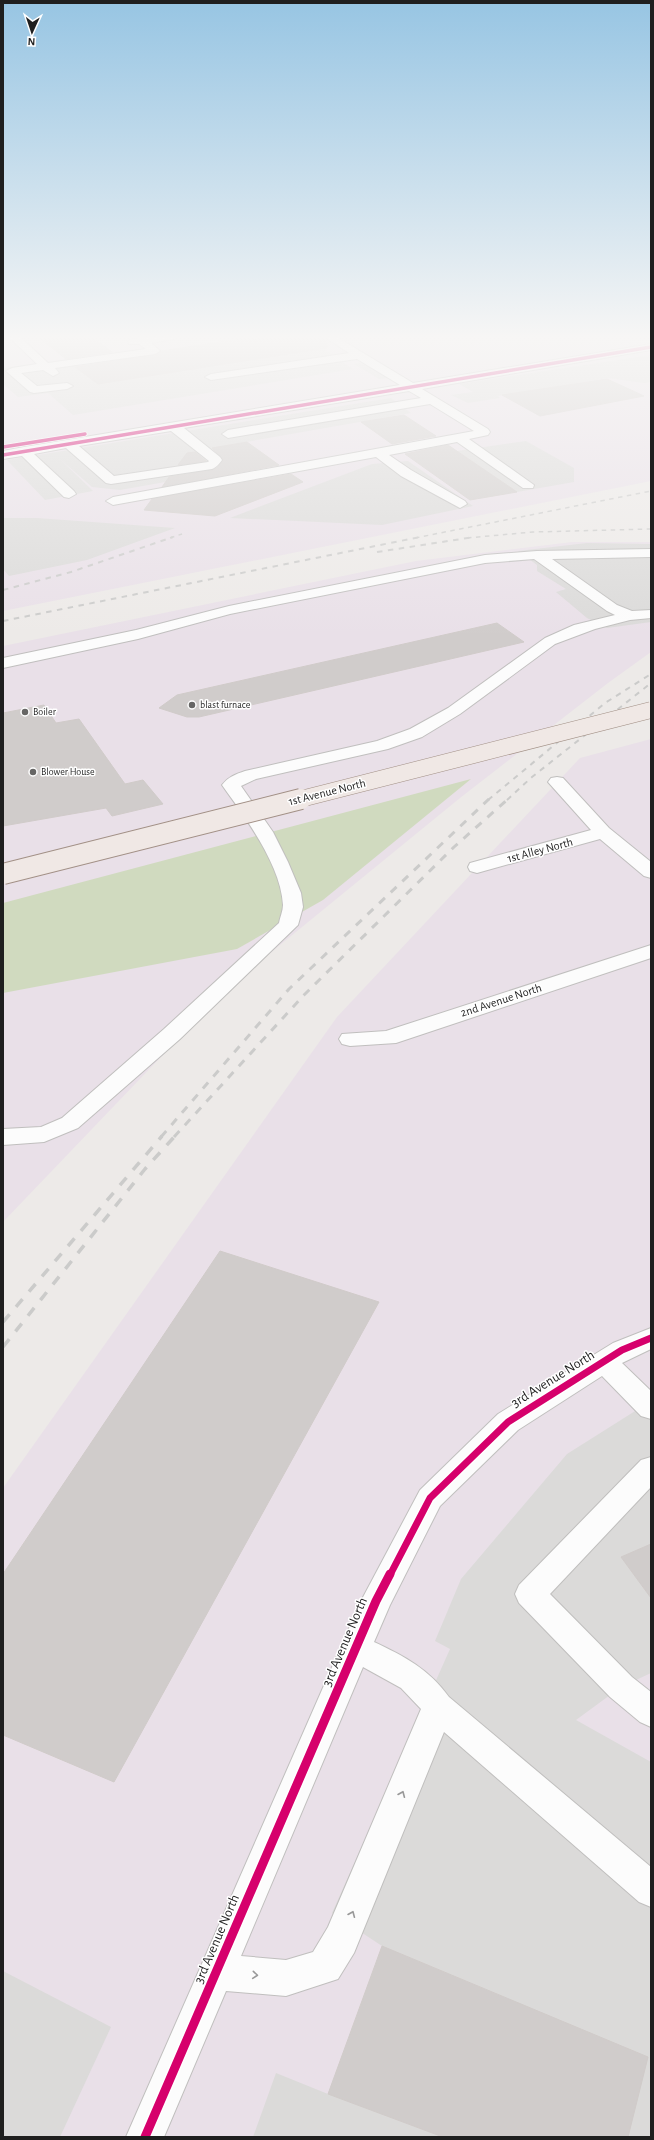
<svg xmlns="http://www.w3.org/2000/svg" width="654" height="2140" font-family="'Alegreya Sans',sans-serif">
  <rect width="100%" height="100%" fill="#edeae8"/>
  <g fill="#e9e0e8">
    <path d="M3,336H651V481L3,611Z"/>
    <path d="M572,542H651V652L608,683L460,798L226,989L3,1222V646L416,561Z"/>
    <path d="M651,739V2137H3V1488L337,1017L580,758Z"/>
  </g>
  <g fill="#dbdad9">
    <path d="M324,349L353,369L73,415L48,393L18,397L3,384V368L67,360L98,384Z"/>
    <path d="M651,355V382L644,383L608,378L498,396L500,398L468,403L451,395L473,392L459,384Z"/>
    <path d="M364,362L389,378L379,379L354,364Z"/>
    <path d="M391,398L411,413L229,445L239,469L120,490L92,487L60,459L93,491L45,500L7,460Z"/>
    <path d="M526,441L574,468V482L517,492L457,451Z"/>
    <path d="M408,461L473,506L382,525L230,518L372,464Z"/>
    <path d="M3,518H37L175,528L87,560L9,576L3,569Z"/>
    <path d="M587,543L651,544V622L607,628L587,618L556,592L566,589L537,571V565L518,551Z"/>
    <path d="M651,1401V1544L621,1557L651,1598V1673L621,1687L576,1720L651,1762V2137H628L647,2057L382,1946L332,1913L450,1649L435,1641L461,1579L567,1454Z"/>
    <path d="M3,1971L111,2027L60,2137H3Z"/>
    <path d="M276,2073L328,2094L443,2137H253Z"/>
  </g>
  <path fill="#d0dabf" d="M471,779L323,900L237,949L3,993V903Z"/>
  <g fill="#d0cccb" stroke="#d0cbc9">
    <path d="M37,336H91L112,352L66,359Z"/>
    <path d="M260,336H322L327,340V348L98,384L75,367L155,355L161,351Z"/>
    <path d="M607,379L644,396L540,416L502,395Z"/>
    <path d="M404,415L436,436L392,444L361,422Z"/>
    <path d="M247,442L279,465L162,487L169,477L212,470L217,468L223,459L212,448Z"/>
    <path d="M448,445L517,492L470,500L405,454Z"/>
    <path d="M195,452L206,461L178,465L187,453Z"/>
    <path d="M291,474L303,482L215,516L144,510L152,499Z"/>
    <path d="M497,623L524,642L199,717H187L159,708L177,695Z"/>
    <path d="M44,705L56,723L79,719L125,784L143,780L163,804L112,816L106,808L3,826V713Z"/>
    <path d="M220,1251L379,1302L114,1782L3,1735V1574Z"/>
    <path d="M651,1544V1598L621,1557Z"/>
    <path d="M382,1946L648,2057L628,2137H443L328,2094Z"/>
  </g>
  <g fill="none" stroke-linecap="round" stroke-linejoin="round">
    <g stroke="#c0bfbe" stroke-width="2">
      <g id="minor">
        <path d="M8,336H19L48,363L146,349L139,344H129L128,342L129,340C146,336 162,336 179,336L174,339L151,343L160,351L155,354L55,368L59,373L53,376L43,370L21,373L37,386L67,383L73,386L67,389L34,393L30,392L6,371L12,368L37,364Z"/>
        <path d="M323,336H335L413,383L651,344V350L422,389L488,429L490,432L488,435L469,439L534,485L533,488H523L457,442L389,455L411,470L465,501L467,504L460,508L401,476L376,457L113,505L106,501L113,497L474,431L430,404L228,438L222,434L228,430L421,398L409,391L184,428L220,457L222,460C219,464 217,467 212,469L111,484L106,483L66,448L34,454L74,491L76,494L69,498L64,497L22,456L3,459V451L24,447L400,385L357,359L211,380L205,377L211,374L349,353ZM171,431L209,461L208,462L114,476L79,446Z"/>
        <path d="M651,549V557L552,559L617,605L632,611L651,610V618L630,620L595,629L555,644L460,714L422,737L388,749L256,779L241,786L273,832L288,862L301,893L303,907L298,925L180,1039L78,1128L44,1142L3,1145V1129L41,1127L62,1118L164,1029L279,923C280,917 283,911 283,905C281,865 245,817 222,785C228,777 236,774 245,771L377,741L410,729L448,708L545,638L574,625L615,615L607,611L534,559L485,563L230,614L138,639L3,668V658L136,630L229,606L485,555L537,551Z"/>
        <path d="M557,777L563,778L609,828L651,862V878L644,876L600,839L484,871L477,873L470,871L468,867L470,863L591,830L548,782L551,778Z"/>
        <path d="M651,945V958L396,1043L350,1046L342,1044L339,1039L342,1034L386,1031Z"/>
        <path d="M651,1328V1349L622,1363L651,1391V1419L641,1416L602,1376L518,1430L440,1506L390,1605L374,1642C404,1656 429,1669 449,1697L651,1867V1907L639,1902L444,1732L354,1953L338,1979L286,1996L226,1991L164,2137H126L361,1601L420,1490L498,1414L613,1343ZM363,1667L401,1688L421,1709L328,1927L313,1952L286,1960L241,1956Z"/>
        <path d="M651,1457V1487L550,1594L632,1677L651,1692V1727L640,1722L610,1697L519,1603L515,1594L519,1585L641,1460Z"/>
      </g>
    </g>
    <use href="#minor" fill="#fcfcfc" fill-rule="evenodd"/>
    <g stroke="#cbcbca" stroke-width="1.5" stroke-dasharray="4.5 4.5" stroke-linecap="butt">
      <path d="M170,538L182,534"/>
      <path d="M415,538L651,491"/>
      <path d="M467,538L533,532L651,529"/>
    </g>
    <g stroke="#cbcbca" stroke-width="2" stroke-dasharray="5.5 5.5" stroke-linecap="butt">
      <path d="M377,552L474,537"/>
      <path d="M3,590L71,572L173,537"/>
      <path d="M3,621L420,537"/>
      <path d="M488,800L605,703L651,674"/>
      <path d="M507,800L532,777L651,683"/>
    </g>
    <g stroke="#cbcbca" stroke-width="3" stroke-dasharray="8 8" stroke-linecap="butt">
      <path d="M161,1137L289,989L489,799"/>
      <path d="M174,1137L304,995L454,847L508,799"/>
    </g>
    <g stroke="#cbcbca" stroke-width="3.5" stroke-dasharray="10 10" stroke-linecap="butt">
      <path d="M3,1322L162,1136"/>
      <path d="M3,1347L145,1169L175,1136"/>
    </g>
    <g stroke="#a29086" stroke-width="17" stroke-linecap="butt">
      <path id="major-bridge-far1" d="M297,800L651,710"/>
    </g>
    <g stroke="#a29086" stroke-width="22" stroke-linecap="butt">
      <path id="major-bridge" d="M3,874L301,799"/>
    </g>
    <use href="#major-bridge-far1" stroke="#f0e8e5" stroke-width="16"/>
    <use href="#major-bridge" stroke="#f0e8e5" stroke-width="20"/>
    <g stroke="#fff" stroke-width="5">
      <g id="cycleway-far2">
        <path d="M3,447L85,434"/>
        <path d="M3,455L651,347"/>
      </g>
    </g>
    <g stroke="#fff" stroke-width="10">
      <path id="cycleway-far1" d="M390,1575L430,1498L508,1422L622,1350L651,1338"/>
    </g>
    <g stroke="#fff" stroke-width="12">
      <path id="cycleway" d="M145,2137L376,1601L390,1574"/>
    </g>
    <use href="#cycleway-far2" stroke="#d6006c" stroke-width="3.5"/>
    <use href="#cycleway-far1" stroke="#d6006c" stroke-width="7"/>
    <use href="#cycleway" stroke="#d6006c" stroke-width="9"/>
  </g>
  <defs><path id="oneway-chevron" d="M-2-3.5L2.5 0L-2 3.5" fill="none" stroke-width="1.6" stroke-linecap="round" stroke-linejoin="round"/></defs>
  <g stroke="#999">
    <use href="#oneway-chevron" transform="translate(402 1794) rotate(-67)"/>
    <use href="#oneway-chevron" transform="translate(352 1914) rotate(-67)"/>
    <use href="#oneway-chevron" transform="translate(255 1975) rotate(5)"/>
  </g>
  <linearGradient id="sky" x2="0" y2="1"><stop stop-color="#97c5e3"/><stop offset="0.53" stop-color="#f7f6f5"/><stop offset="1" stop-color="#f7f6f5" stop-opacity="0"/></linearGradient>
  <rect width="654" height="636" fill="url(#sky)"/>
  <g fill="#676665" stroke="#fff" stroke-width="1.5">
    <circle cx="192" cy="705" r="4"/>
    <circle cx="25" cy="712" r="4"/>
    <circle cx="33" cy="772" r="4"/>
  </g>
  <g text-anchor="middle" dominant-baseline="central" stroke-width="3" stroke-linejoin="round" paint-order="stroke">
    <g font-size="10" fill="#1f1f1f" stroke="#fff" text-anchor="start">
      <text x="200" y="705">blast furnace</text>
      <text x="33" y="712">Boiler</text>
      <text x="41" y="772">Blower House</text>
    </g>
    <g font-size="12" fill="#1f1f1f" stroke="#fff">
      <text transform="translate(327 792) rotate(-14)">1st Avenue North</text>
      <text transform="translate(540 850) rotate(-15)">1st Alley North</text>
      <text transform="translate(501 1000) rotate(-18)">2nd Avenue North</text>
    </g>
    <g font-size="14" fill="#1f1f1f" stroke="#fff">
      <text transform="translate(553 1379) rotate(-32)">3rd Avenue North</text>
      <text transform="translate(345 1642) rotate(-67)">3rd Avenue North</text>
      <text transform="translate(217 1939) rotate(-67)">3rd Avenue North</text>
    </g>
  </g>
  <rect width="654" height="2140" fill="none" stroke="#1f1f1f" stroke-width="8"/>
  <g transform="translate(32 32) rotate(183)" stroke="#ffffff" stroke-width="3" paint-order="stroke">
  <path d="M0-3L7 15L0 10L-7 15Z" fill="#1f1f1f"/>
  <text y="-6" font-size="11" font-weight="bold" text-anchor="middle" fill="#1f1f1f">N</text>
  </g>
</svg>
